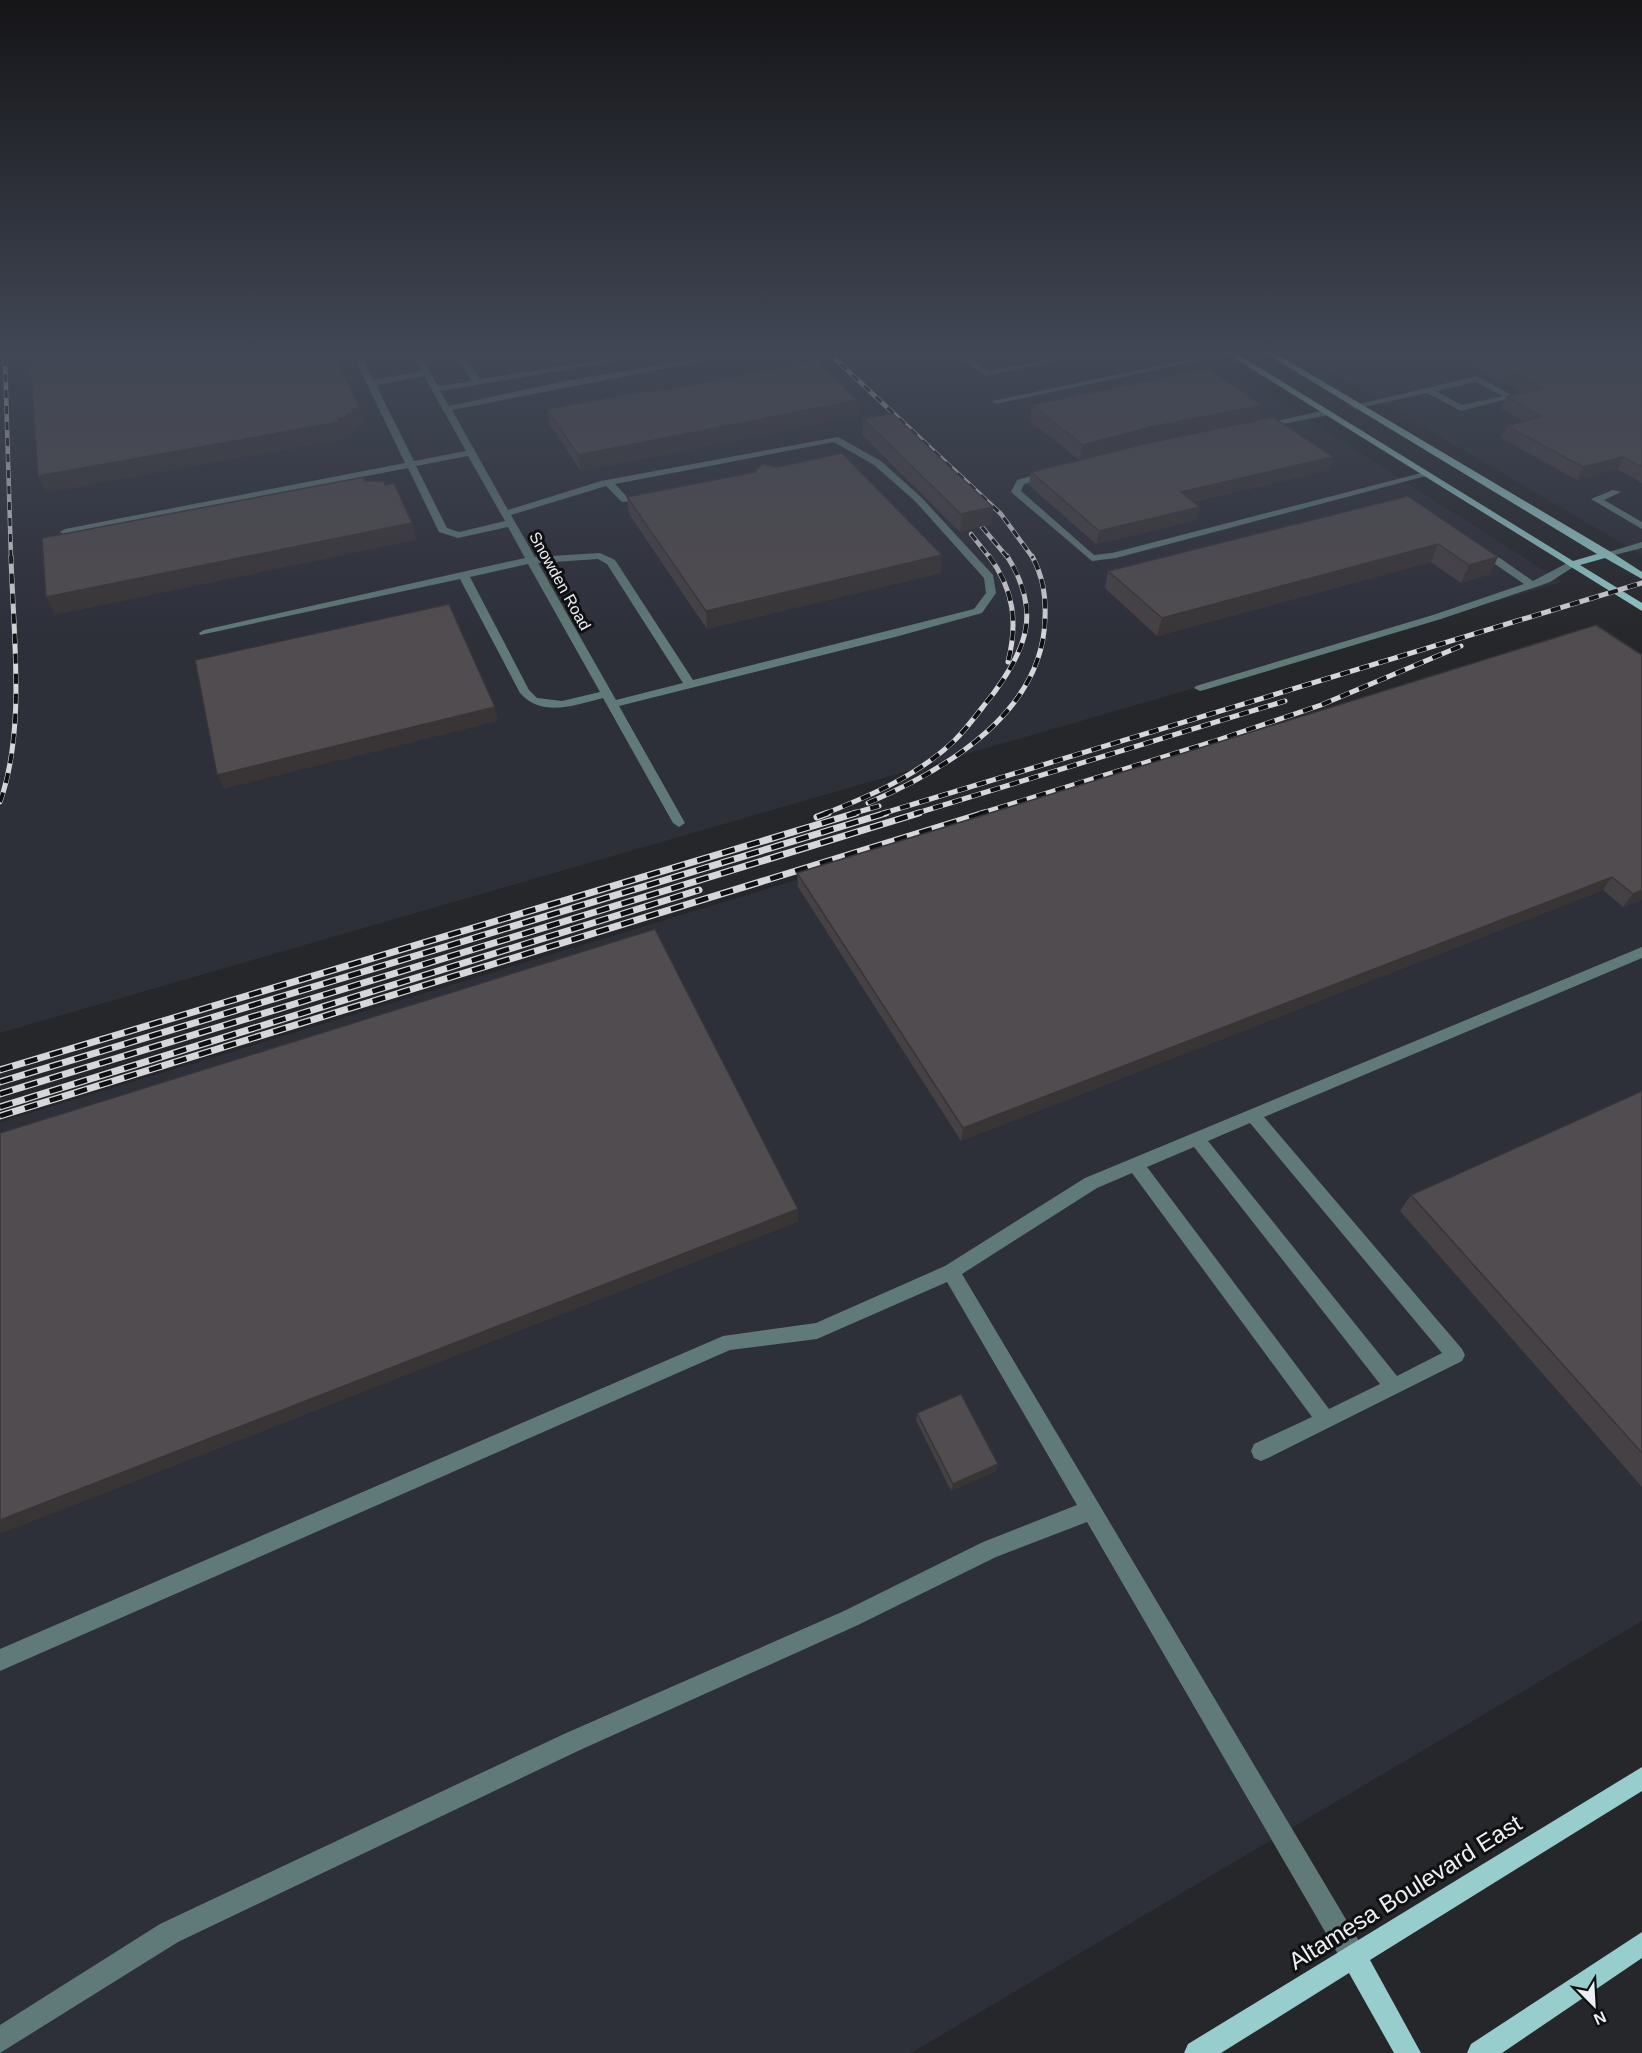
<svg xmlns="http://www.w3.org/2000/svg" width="1642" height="2053" font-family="Helvetica,sans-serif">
  <rect width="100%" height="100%" fill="#26272b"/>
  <g fill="#2d2f39">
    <path d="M26,353H1204L1562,582L0,1033V357Z"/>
    <path d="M1297,353H1642V555Z"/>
    <path d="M1602,635L1642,661V1621L911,2053H0V1122Z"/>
  </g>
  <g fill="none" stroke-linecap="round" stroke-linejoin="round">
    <g fill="#607a79" fill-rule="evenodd">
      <path d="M352,353H360L373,380L421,371L411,353H419L438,386L472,381L454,353H462L480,379L644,353H664L440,391L449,406L565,381L727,353H745L452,410L508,510L601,481L838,437L881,461L921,497L993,575L996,593L982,613L895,637L619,706L685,823L679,827L673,823L603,698C575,705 542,718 520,693L460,579L200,635L199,633L204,630L525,558L508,527L458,538L439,532L408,468L65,535L60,532L65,529L405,463ZM424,376L466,451L414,461L376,385ZM834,442L874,465L915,501L984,578L986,593L974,609L693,680L615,560L600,553L535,557L511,515L606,486L622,502L647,500L652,497L650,495L627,497L615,484ZM468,456L505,521L459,532L447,528L416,466ZM598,559L607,564L683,683L616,700L538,563ZM528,564L600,692L562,701L537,698L529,690L470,577Z"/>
      <path d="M954,353H963L987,371L1042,361L1033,353H1042L1053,362L985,376Z"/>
      <path d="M1096,353H1104L1105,354L1101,356Z"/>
      <path d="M1218,353H1234L996,404L992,401Z"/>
      <path d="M1378,353H1389L1397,358L1390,360Z"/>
      <path d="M1477,376L1515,397L1461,411L1427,393L1355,409L1351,406ZM1476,382L1503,396L1462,405L1436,391Z"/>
      <path d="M1326,410L1330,413L1329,415L1262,428L1258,425Z"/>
      <path d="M1049,471L1054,474L1052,476L1024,484L1021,491L1094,555L1112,553L1425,472L1430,475L1116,558L1092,561L1011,492L1017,480Z"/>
      <path d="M1613,490L1621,492L1604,500L1642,522V529L1591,499Z"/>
      <path d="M1642,542V548L1607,557L1602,554Z"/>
      <path d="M1479,549H1487L1533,581L1569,562L1578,564L1550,582L1536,587L1441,619L1204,690L1200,691L1194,688L1196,686L1433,615L1524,584L1479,553Z"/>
      <path d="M1642,947V958L1264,1117L1462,1349L1465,1355L1462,1361L1268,1458L1261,1461L1254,1458L1251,1451L1254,1444L1312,1417L1132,1173L1097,1188L962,1274L1363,1948L1366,1957L1363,1966L1354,1969L1345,1966L1087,1522L996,1557L858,1625L580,1750L178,1942L0,2053V2025L160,1924L564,1734L844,1611L983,1542L1077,1505L947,1282L817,1339L730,1350L0,1671V1649L723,1336L816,1323L945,1266L1085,1178ZM1250,1123L1442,1353L1397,1376L1208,1141ZM1194,1147L1380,1384L1329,1409L1147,1167Z"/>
    </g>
    <g fill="#97cecd" fill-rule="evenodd">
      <path d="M1226,353H1236L1573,561L1597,554L1265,353H1275L1611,552L1642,572V579L1605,558L1580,565L1642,603V611Z"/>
      <path d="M1642,1767V1791L1370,1960L1421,2053H1394L1349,1973L1221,2053H1184L1188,2044Z"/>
      <path d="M1642,1932V1958L1502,2053H1467L1471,2044Z"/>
    </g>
    <g stroke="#d6d7da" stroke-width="4.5">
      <g id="rail-far2">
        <path d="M829,353L1001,514L1033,558"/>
        <path d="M5,358L11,558"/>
        <path d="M982,527L1008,558"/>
        <path d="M971,534L990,558"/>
      </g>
    </g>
    <g stroke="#d6d7da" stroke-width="5">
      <g id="rail-far1">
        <path d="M989,556C1014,590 1018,622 1008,662"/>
        <path d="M0,802C26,729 13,634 11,556"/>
        <path d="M868,803C945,770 1043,713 1045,618C1046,595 1043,577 1032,556"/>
        <path d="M824,814C870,796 919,775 955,740C969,726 980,710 993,694C1028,647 1041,610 1007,556"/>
        <path d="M851,814L879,806"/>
        <path d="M881,814L1642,583"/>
        <path d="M914,814L1285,701"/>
        <path d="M979,814L1212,742L1321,705L1461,646"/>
      </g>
    </g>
    <g stroke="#d6d7da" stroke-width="7">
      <g id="rail">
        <path d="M817,817L828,813"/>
        <path d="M0,1070L856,813"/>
        <path d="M0,1082L886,813"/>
        <path d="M0,1094L919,813"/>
        <path d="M0,1107L699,890"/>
        <path d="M0,1116L984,813"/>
      </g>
    </g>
    <use href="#rail-far2" stroke="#0f1011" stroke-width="3" stroke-dasharray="8" stroke-linecap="butt"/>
    <use href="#rail-far1" stroke="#0f1011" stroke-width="4" stroke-dasharray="10" stroke-linecap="butt"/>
    <use href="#rail" stroke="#0f1011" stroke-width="4.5" stroke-dasharray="13" stroke-linecap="butt"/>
  </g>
  <g fill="#464144">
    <path d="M496,353H614L508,372Z"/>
    <path d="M1448,353H1642V483L1617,469L1577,480L1501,438L1507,426L1523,421L1501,409L1506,397L1523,393Z"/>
    <path d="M652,392L858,416L581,471L550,425L547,409Z"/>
    <path d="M1032,405L1258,420L1329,470L1193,502L1200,507L1197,520L1096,544L1029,485L1031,472L1079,460L1030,421Z"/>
    <path d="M863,419L993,507L991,524L960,532L862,435Z"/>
    <path d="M1408,496L1490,574L1461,583L1431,562L1157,636L1105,588L1108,571Z"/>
    <path d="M627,497L941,573L707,629L629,514Z"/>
    <path d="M1642,655V900L1623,907L1603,890L961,1141L798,887L797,873Z"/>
    <path d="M1642,1091V1487L1400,1211L1411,1195Z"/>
    <path d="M917,1413L996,1471L951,1491L916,1420Z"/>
  </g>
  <g fill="#393537">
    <path d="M521,353H614L508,372L505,356Z"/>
    <path d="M858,400V416L581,471L578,455Z"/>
    <path d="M1262,405L1258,422L1080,461L1083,445L1151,427Z"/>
    <path d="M360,408L364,425L357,426L358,429L351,431L352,434L344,435L345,439L46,493L38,476L338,419L352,410Z"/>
    <path d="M1333,457L1329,470L1178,505L1181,492Z"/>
    <path d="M1623,457L1617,469L1577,480L1583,467Z"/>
    <path d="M993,507L991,524L960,532L961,514Z"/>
    <path d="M1200,507L1197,520L1096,544L1099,531Z"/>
    <path d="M412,523L416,540L55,615L46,597Z"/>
    <path d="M1438,544L1431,562L1157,636L1162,618Z"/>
    <path d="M942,555L941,573L707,629L706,611Z"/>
    <path d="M1498,557L1490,574L1461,583L1469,565Z"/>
    <path d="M495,707L498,721L224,789L217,775Z"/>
    <path d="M1612,877L1603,890L961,1141L963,1128Z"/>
    <path d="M1642,890V900L1623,907L1633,894Z"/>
    <path d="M798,1209V1222L0,1534V1520Z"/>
    <path d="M998,1464L996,1471L951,1491L953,1484Z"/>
  </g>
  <g fill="#514c4f" stroke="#393537" stroke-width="1.5">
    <path d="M75,353H334L360,408L352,410L353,413L346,414L347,417L338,419L340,422L38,476L30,360Z"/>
    <path d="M503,353H521L505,356Z"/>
    <path d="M1476,353H1642V467L1623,457L1583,467L1507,426L1541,416L1506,397L1543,388Z"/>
    <path d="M817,361L858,400L578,455L547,409L650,390L652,392Z"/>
    <path d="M1208,368L1262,405L1151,427L1083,445L1032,405Z"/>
    <path d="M892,413L993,507L961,514L863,419Z"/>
    <path d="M1273,417L1333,457L1181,492L1200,507L1099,531L1031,472L1152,442Z"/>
    <path d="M842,453L942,555L706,611L627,497L755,472L762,464L778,467Z"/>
    <path d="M364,477L365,481H384L385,485L394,483L412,523L46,597L42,538Z"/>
    <path d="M1408,496L1498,557L1469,565L1438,544L1162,618L1108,571Z"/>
    <path d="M449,604L495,707L217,775L195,660Z"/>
    <path d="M1596,625L1642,655V890L1633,894L1612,877L963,1128L797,873Z"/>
    <path d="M655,929L798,1209L0,1520V1133Z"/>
    <path d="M1642,1091V1453L1411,1195Z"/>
    <path d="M961,1394L998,1464L953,1484L917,1413Z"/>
  </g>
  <linearGradient id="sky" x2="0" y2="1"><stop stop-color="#151518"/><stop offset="0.55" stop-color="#414755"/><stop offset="1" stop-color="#414755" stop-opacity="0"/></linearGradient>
  <rect width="1642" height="641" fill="url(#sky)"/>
  <g text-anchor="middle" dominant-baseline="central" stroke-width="6" stroke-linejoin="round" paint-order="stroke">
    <g font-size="16" fill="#eeeff2" stroke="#0f1011">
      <text transform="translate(560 581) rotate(61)">Snowden Road</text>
    </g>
    <g font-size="24" fill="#eeeff2" stroke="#0f1011">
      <text transform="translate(1405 1892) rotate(-32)">Altamesa Boulevard East</text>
    </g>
  </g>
  <g transform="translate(1594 2005) rotate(156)" stroke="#0f1011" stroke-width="4.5" paint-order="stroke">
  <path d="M0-4.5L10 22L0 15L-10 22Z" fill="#eeeff2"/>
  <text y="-9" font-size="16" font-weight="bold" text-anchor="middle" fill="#eeeff2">N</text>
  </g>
</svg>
